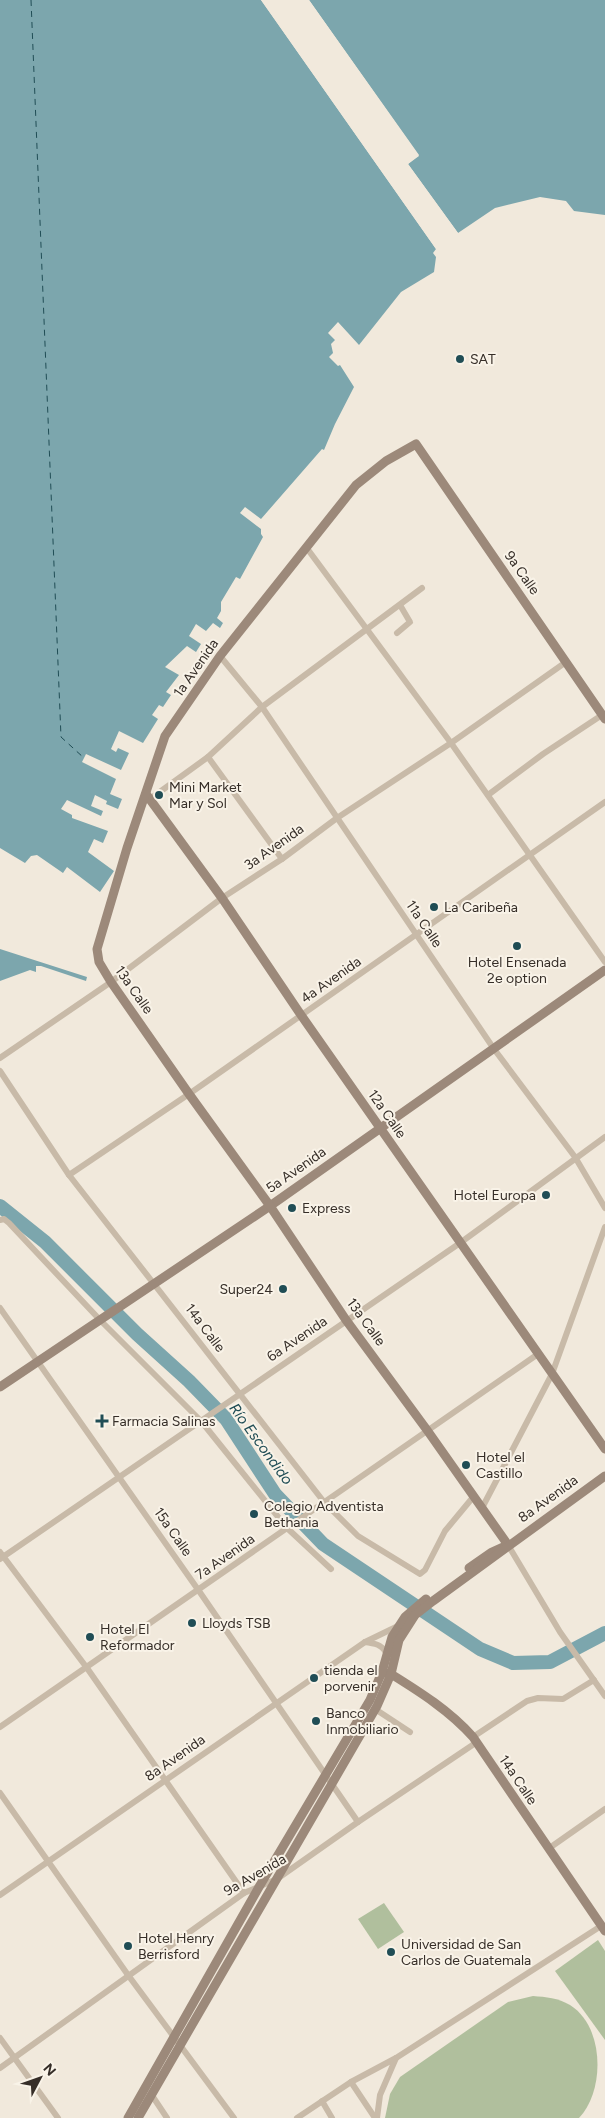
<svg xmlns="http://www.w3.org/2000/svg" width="605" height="2118" font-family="Figtree,sans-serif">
  <rect width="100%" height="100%" fill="#f1e9dc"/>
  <g fill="#b0bf9d">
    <path d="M384,1903L404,1932L378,1949L358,1919Z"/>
    <path d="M598,1940L605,1951V2040L555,1971Z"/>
    <path d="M533,1996C546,1997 558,1998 570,2005C605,2027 605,2091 579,2118H385L390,2094L400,2077L508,2002Z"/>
  </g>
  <g fill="#7ca6ad">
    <path d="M0,0H261L436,249L433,253L436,257L434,272L401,292L359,345L338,322L328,333L335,340L331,344L333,353L329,357L338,366L340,365L354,387L335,424L324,450L322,449L261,519L245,507L240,513L261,529V534L263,537L240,579L236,577L221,602V611L217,618L223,623L220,628L213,623L206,631L196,624L189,636L201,644L196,652L187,646L165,667L179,675L166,692L171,695L163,707L159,705L152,715L158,719L143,743L119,731L111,749L116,752L118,748L129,753L121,770L86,754L82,762L116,779L110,794L122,799L118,809L106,804L107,801L95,795L91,806L103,811L101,816L67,800L61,809L72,815V818L108,831L103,843L94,839L88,852L114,871L100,892L67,867L63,873L37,855L31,856L25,863L0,848Z"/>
    <path d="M309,0H605V215L574,211L566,201L540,197L495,208L458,233L408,164L419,155Z"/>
    <path d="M0,949L87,977L86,981L41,966H36V972L30,970L0,981Z"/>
  </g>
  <g fill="#f1e9dc">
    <path d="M261,0H264L438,247L436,249Z"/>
    <path d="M307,0H309L419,156L408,164L458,233L456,234L406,165L407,162L415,155Z"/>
  </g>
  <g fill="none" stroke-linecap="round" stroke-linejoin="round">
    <path stroke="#7ca6ad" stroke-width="14" d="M0,1206L45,1242L137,1334L189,1381L226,1419L275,1494L323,1544L480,1649L513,1663L550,1662L605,1633"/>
    <path stroke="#204d55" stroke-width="1" stroke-dasharray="6 5" stroke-linecap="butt" d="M31,0L61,737L84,758"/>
    <g stroke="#c8baa8" stroke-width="6">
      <path d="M306,547L451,743L605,962"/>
      <path d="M397,633L410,622L400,605"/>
      <path d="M220,656L262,707L494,1049L575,1157L605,1208"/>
      <path d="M208,757L282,859"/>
      <path d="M488,795L543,754L602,715"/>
      <path d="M150,799L208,757L262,707L422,588"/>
      <path d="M0,1058L111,982L222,898L282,859L337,818L451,743L566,662"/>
      <path d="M0,1071L69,1175L324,1502L358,1536L420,1574L425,1570L445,1531L474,1496"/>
      <path d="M69,1175L189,1094L605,802"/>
      <path d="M0,1220L4,1219L9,1223L100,1320L201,1421L287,1528L331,1569"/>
      <path d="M0,1308L199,1591L358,1822"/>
      <path d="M482,1508L552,1374L605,1227"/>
      <path d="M508,1545L560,1632L605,1696"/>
      <path d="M0,1552L87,1668L244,1893"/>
      <path d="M0,1559L460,1243L605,1137"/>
      <path d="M365,1642C375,1644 383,1644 387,1655"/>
      <path d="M375,1709L410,1732"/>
      <path d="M0,1727L538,1354"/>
      <path d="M473,1737L527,1701L538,1698L563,1699L594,1680"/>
      <path d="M0,1793L128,1975L234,2118"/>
      <path d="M548,1849L605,1809"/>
      <path d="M0,1895L365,1642L398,1626"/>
      <path d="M0,2038L58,2118"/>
      <path d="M0,2068L244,1893L277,1879L358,1822L477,1742"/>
      <path d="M351,2082L375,2118"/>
      <path d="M151,2094L167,2118"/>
      <path d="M322,2101L332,2118"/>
      <path d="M297,2118L351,2082L396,2058L601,1926"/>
      <path d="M377,2118L380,2095L396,2058"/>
    </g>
    <g stroke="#9c897a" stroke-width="9">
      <path d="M146,794L222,898L301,1015L605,1449"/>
      <path d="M0,1387L270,1206L605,970"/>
      <path d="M508,1545L427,1430L346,1320L270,1206L189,1094L111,982L99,962L97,949L127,848L165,736L220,656L356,485L386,461L416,444L605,719"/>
      <path d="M469,1568L492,1552L503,1547"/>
      <path d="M385,1673L391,1674C420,1692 450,1711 473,1737L605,1931"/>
      <path d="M128,2118L259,1887L370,1700L382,1672L392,1637L405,1617L426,1599"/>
      <path d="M138,2118L377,1706L391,1674L399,1640L415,1615L433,1601L605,1476"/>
    </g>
  </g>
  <g fill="#204d55" stroke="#f9f3e8" stroke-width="2">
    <circle cx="460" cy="359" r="5"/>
    <circle cx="159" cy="795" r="5"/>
    <circle cx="434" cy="907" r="5"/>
    <circle cx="517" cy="946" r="5"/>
    <circle cx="546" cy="1195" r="5"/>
    <circle cx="292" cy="1208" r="5"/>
    <circle cx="283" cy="1289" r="5"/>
    <path d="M99.5 1413.5h5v5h5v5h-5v5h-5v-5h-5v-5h5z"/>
    <circle cx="466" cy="1465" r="5"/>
    <circle cx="254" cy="1514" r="5"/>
    <circle cx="192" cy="1623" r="5"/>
    <circle cx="90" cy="1637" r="5"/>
    <circle cx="314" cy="1678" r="5"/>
    <circle cx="316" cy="1721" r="5"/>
    <circle cx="128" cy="1946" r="5"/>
    <circle cx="391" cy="1952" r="5"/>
  </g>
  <g text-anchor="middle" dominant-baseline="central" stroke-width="4" stroke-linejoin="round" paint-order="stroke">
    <g font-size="14" fill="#362e28" stroke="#f9f3e8" text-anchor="start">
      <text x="470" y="359">SAT</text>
      <text x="169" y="787">Mini Market<tspan x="169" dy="16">Mar y Sol</tspan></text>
      <text x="444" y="907">La Caribeña</text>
      <text x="517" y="962" text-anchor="middle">Hotel Ensenada<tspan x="517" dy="16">2e option</tspan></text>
      <text x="536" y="1195" text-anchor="end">Hotel Europa</text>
      <text x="302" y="1208">Express</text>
      <text x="273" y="1289" text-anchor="end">Super24</text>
      <text x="112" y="1421">Farmacia Salinas</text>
      <text x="476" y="1457">Hotel el<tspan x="476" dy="16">Castillo</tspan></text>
      <text x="264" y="1506">Colegio Adventista<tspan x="264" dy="16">Bethania</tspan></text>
      <text x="202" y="1623">Lloyds TSB</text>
      <text x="100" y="1629">Hotel El<tspan x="100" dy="16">Reformador</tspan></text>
      <text x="324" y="1670">tienda el<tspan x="324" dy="16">porvenir</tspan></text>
      <text x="326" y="1713">Banco<tspan x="326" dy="16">Inmobiliario</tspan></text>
      <text x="138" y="1938">Hotel Henry<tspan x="138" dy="16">Berrisford</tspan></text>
      <text x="401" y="1944">Universidad de San<tspan x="401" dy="16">Carlos de Guatemala</tspan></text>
    </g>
    <g font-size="14" fill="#362e28" stroke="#f9f3e8">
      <text transform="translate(522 573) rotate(55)">9a Calle</text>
      <text transform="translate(196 668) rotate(-55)">1a Avenida</text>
      <text transform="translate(274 847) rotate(-35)">3a Avenida</text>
      <text transform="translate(424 924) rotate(56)">11a Calle</text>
      <text transform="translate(331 980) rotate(-35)">4a Avenida</text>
      <text transform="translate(134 990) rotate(55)">13a Calle</text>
      <text transform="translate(387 1114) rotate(55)">12a Calle</text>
      <text transform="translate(296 1170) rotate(-35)">5a Avenida</text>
      <text transform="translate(366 1322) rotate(54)">13a Calle</text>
      <text transform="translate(205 1328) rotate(53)">14a Calle</text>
      <text transform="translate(297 1339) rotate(-34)">6a Avenida</text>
      <text transform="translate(548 1499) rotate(-36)">8a Avenida</text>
      <text transform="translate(173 1532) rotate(55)">15a Calle</text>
      <text transform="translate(225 1557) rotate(-35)">7a Avenida</text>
      <text transform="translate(175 1758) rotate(-35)">8a Avenida</text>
      <text transform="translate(518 1780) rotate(56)">14a Calle</text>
      <text transform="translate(255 1875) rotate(-30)">9a Avenida</text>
    </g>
    <g font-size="15" font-style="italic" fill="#204d55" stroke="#f9f3e8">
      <text transform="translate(261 1444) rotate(54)">Río Escondido</text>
    </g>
  </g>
  <g transform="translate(40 2078) rotate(49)" stroke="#f9f3e8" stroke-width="4" paint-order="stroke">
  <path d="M0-4L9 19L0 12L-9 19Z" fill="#362e28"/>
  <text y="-8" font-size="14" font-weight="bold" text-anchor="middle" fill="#362e28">N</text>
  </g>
</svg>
